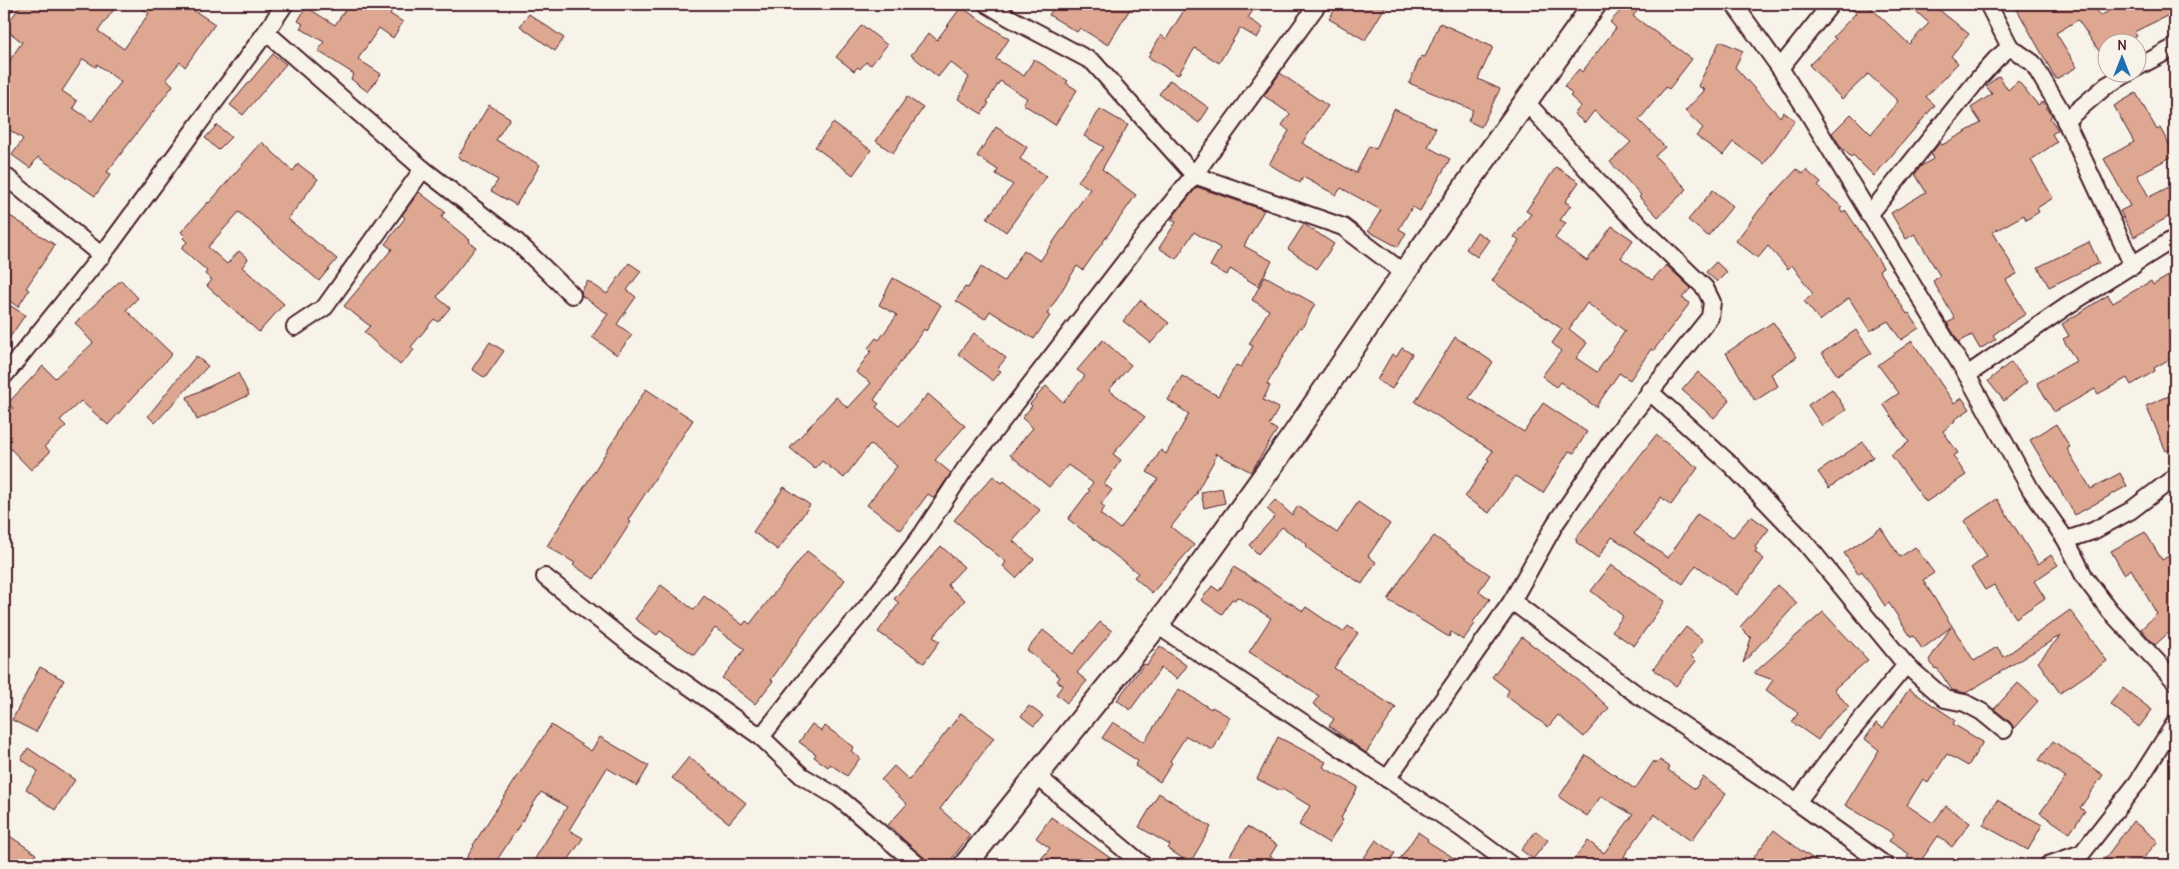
<svg xmlns="http://www.w3.org/2000/svg" width="2179" height="869" font-family="Delius,sans-serif">
  <rect width="100%" height="100%" fill="#f7f3e8"/>
  <filter id="ink" filterUnits="userSpaceOnUse"><feTurbulence type="fractalNoise" baseFrequency=".02" numOctaves="2"/><feDisplacementMap in="SourceGraphic" scale="10" xChannelSelector="R" yChannelSelector="G"/><feConvolveMatrix kernelMatrix="1 2 1 2 8 2 1 2 1" color-interpolation-filters="sRGB"/></filter>
  <g filter="url(#ink)">
    <g fill="#dda792" stroke="#4a1f2b" fill-rule="evenodd">
      <path d="M22,4H118L98,31L124,49L149,13L135,4H184L215,24L185,67L180,62L166,79L173,85L172,87L107,172L111,174L95,196L38,157L30,168L12,155L23,139L4,126V69L22,42L4,28ZM83,59L96,67L97,64L121,82L92,121L73,108L77,101L62,91Z"/>
      <path d="M349,4H396L390,14L403,22L393,38L379,28L358,59L381,74L368,92L351,79L354,74L318,51L324,42L300,28L303,24L298,21L306,7L335,25Z"/>
      <path d="M1056,4H1133L1108,45L1080,28L1077,32L1049,15Z"/>
      <path d="M1188,4H1257L1248,18L1263,28L1257,38L1240,28L1219,63L1195,48L1178,75L1148,57L1161,35L1166,39Z"/>
      <path d="M1338,4H1387L1365,40L1329,19Z"/>
      <path d="M1627,4H1643L1633,16L1692,59L1669,89L1666,87L1639,120L1665,147L1655,156L1687,189L1658,217L1639,197L1641,195L1610,162L1631,142L1594,111L1585,123L1574,114L1581,106L1570,96L1572,94L1564,86L1579,69L1582,72L1616,28L1610,22Z"/>
      <path d="M1846,4H1867L1909,44L1929,23L1908,4H1932L1969,34L1951,56L1958,63L1926,97L1935,105L1874,176L1853,155L1851,157L1841,147L1832,133L1851,114L1871,134L1898,101L1868,74L1842,99L1809,65L1836,39L1833,37L1856,13Z"/>
      <path d="M2014,4H2092L2100,16L2119,5L2121,8L2130,4H2175V12L2134,32L2137,36L2126,42H2106V46L2099,51L2078,20L2056,33L2077,67L2056,79Z"/>
      <path d="M961,7L1009,39L996,59L1024,76L1034,59L1068,81L1066,83L1077,90L1055,125L1023,104L1027,98L1000,81L987,102L989,103L982,114L958,99L969,77L950,62L938,77L911,55L929,33L937,40Z"/>
      <path d="M529,14L564,38L555,51L520,26Z"/>
      <path d="M1440,23L1493,47L1478,79L1500,89L1481,127L1468,121L1473,110L1409,83L1421,56L1425,57Z"/>
      <path d="M862,25L887,45L871,65L866,62L860,69L858,67L854,71L836,57Z"/>
      <path d="M1720,41L1743,51L1735,67L1780,117L1783,112L1795,120L1764,164L1733,142L1723,155L1696,136L1703,128L1685,111L1705,90L1698,86Z"/>
      <path d="M273,54L286,64L243,115L230,105Z"/>
      <path d="M1280,73L1328,106L1302,143L1356,173L1369,146L1376,149L1394,109L1436,128L1428,147L1450,159L1420,211L1412,207L1399,229L1406,233L1398,247L1368,231L1381,210L1341,188L1336,195L1303,177L1300,183L1269,164L1289,131L1282,125L1290,114L1264,96Z"/>
      <path d="M1999,76L2008,90L2018,81L2038,105L2042,102L2052,115L2050,118L2058,130L2052,134L2057,142L2031,160L2053,198L2037,208L2039,212L2026,220L2024,215L1993,232L2017,274L2006,280L2026,314L2000,330L1993,335L1996,339L1980,349L1972,335L1959,342L1947,323L1955,319L1933,281L1940,276L1915,234L1906,239L1891,213L1926,192L1915,174L1921,166L1933,159L1931,154L1940,142L1942,145L1981,123L1971,108L1992,94L1986,86Z"/>
      <path d="M1170,80L1209,108L1199,123L1159,94Z"/>
      <path d="M2136,93L2157,130L2160,128L2175,155L2137,175L2149,197L2175,184V213L2134,237L2120,211L2130,206L2104,159L2134,142L2114,106Z"/>
      <path d="M907,97L923,108L893,153L876,141Z"/>
      <path d="M489,105L510,118L496,140L540,165L516,205L491,191L498,180L458,157Z"/>
      <path d="M1100,109L1128,125L1102,169L1136,195L1083,270L1077,266L1047,314L1050,316L1034,339L990,311L985,319L956,301L965,287L968,288L981,267L1004,281L1024,250L1040,261L1090,189L1078,181L1104,147L1084,136Z"/>
      <path d="M833,123L871,150L853,175L815,147Z"/>
      <path d="M217,125L231,137L218,150L205,138Z"/>
      <path d="M996,127L1027,147L1020,159L1047,176L1006,232L987,218L1013,185L996,174L998,170L977,156Z"/>
      <path d="M262,142L293,171L298,164L318,179L288,219L337,259L319,281L239,212L208,247L227,264L239,251L248,259L242,267L284,304L259,332L207,286L212,280L205,274L207,271L181,248L187,242L183,238L185,236L181,232L208,202L209,203Z"/>
      <path d="M1556,167L1579,182L1565,202L1571,205L1560,220L1566,223L1555,238L1587,261L1612,226L1633,240L1621,258L1652,280L1666,265L1691,288L1682,298L1690,303L1653,351L1651,349L1630,380L1619,373L1596,407L1560,382L1556,387L1542,376L1561,351L1552,343L1562,329L1492,281L1519,241L1514,237L1531,214L1526,211ZM1587,303L1625,331L1597,372L1576,358L1587,343L1569,329Z"/>
      <path d="M1797,169L1803,174L1806,170L1821,183L1818,187L1842,207L1840,209L1842,213L1846,211L1883,267L1879,270L1907,314L1909,313L1919,328L1901,340L1888,321L1870,331L1849,298L1820,321L1804,301L1813,294L1792,265L1788,269L1768,246L1758,258L1736,241L1760,209Z"/>
      <path d="M1197,187L1264,210L1244,246L1272,261L1258,286L1230,269L1227,275L1210,266L1220,248L1194,232L1176,259L1159,248L1176,222L1172,220L1175,214Z"/>
      <path d="M1713,190L1733,206L1708,236L1688,220Z"/>
      <path d="M419,192L445,212L441,217L470,240L469,242L476,247L437,297L450,308L438,322L434,319L411,347L414,350L400,365L364,332L370,326L344,306L392,249L385,244L405,218L402,215Z"/>
      <path d="M4,212L55,245L26,288L29,290L18,307L4,297Z"/>
      <path d="M1304,224L1334,244L1317,269L1288,249Z"/>
      <path d="M1477,232L1489,240L1477,257L1466,249Z"/>
      <path d="M2089,242L2099,263L2049,287L2038,267Z"/>
      <path d="M1716,262L1727,272L1717,282L1706,272Z"/>
      <path d="M629,263L641,271L627,290L636,297L617,324L632,335L617,355L592,337L608,314L582,296L581,291L588,281L607,294Z"/>
      <path d="M2175,272V356L2154,368L2155,371L2131,385L2127,378L2098,394L2095,389L2054,412L2037,383L2076,361L2063,339L2069,336L2062,324L2108,295L2113,303L2151,281L2153,285Z"/>
      <path d="M1265,276L1315,304L1302,328L1300,327L1267,384L1270,386L1263,400L1279,408L1269,425L1277,430L1251,472L1215,453L1216,457L1196,493L1198,492L1171,527L1194,545L1152,593L1134,577L1138,573L1068,519L1090,490L1088,489L1093,483L1068,465L1049,487L1010,455L1033,428L1022,418L1032,406L1030,404L1046,386L1063,402L1085,376L1077,370L1103,340L1131,365L1109,390L1145,417L1113,454L1121,460L1104,484L1112,490L1101,504L1105,507L1100,514L1120,529L1158,479L1147,472L1161,450L1166,454L1189,414L1168,400L1182,376L1218,396L1236,365L1241,367L1253,346L1249,344L1269,310L1252,300Z"/>
      <path d="M893,278L941,305L926,331L924,329L874,400L879,404L876,407L899,426L928,394L965,426L935,460L951,473L934,498L928,494L901,530L867,505L897,466L870,444L844,478L822,461L815,469L790,448L836,397L848,408L871,383L856,372L871,351L868,348L876,338L879,340L897,315L879,305Z"/>
      <path d="M121,280L138,298L126,310L172,354L108,425L81,401L60,420L66,426L45,446L50,452L31,470L4,442V417L13,408L8,403L43,366L55,378L93,343L75,323Z"/>
      <path d="M1140,300L1169,323L1151,343L1123,321Z"/>
      <path d="M11,306L25,315L4,346V317Z"/>
      <path d="M1773,322L1797,357L1771,374L1778,386L1755,401L1726,353Z"/>
      <path d="M1856,330L1872,353L1837,375L1822,353Z"/>
      <path d="M974,333L1006,358L997,369L1001,371L993,381L958,354Z"/>
      <path d="M1455,337L1493,362L1469,398L1524,432L1543,403L1587,432L1574,453L1569,451L1543,493L1515,476L1489,513L1465,497L1489,460L1487,459L1493,451L1415,402Z"/>
      <path d="M1912,341L1954,403L1962,398L1970,409L1954,420L1955,421L1943,431L1958,453L1953,456L1966,475L1926,502L1891,455L1909,442L1883,404L1899,393L1878,365Z"/>
      <path d="M490,342L504,351L485,378L472,369Z"/>
      <path d="M1402,348L1412,354L1392,389L1377,380L1392,354L1396,357Z"/>
      <path d="M196,356L208,366L155,423L148,416Z"/>
      <path d="M2011,362L2027,382L2004,401L1988,381Z"/>
      <path d="M1698,372L1730,400L1714,418L1682,390Z"/>
      <path d="M238,373L249,395L197,420L187,397Z"/>
      <path d="M646,389L693,420L628,520L631,522L594,579L573,565L575,563L547,546Z"/>
      <path d="M1832,389L1846,410L1822,426L1808,405Z"/>
      <path d="M2169,396L2175,410V447L2166,451L2146,406Z"/>
      <path d="M2056,424L2070,447L2067,449L2091,489L2120,473L2127,486L2075,515L2030,440Z"/>
      <path d="M1656,435L1698,468L1671,505L1661,497L1634,534L1668,558L1697,514L1733,537L1751,516L1769,529L1755,547L1757,549L1755,552L1764,559L1737,595L1696,565L1683,584L1612,537L1598,558L1576,542L1577,540L1575,539Z"/>
      <path d="M1863,442L1873,457L1829,488L1818,472Z"/>
      <path d="M993,476L1002,483L1004,481L1040,510L1013,541L1034,559L1016,578L1003,566L1006,562L954,520Z"/>
      <path d="M784,487L810,505L778,550L753,532Z"/>
      <path d="M1222,488L1225,503L1204,508L1201,492Z"/>
      <path d="M1997,499L2038,564L2051,555L2058,565L2034,581L2045,598L2016,618L1994,585L1985,590L1971,568L1987,556L1964,521Z"/>
      <path d="M1275,500L1292,515L1298,506L1337,533L1358,502L1390,524L1368,556L1376,562L1362,584L1321,558L1306,547L1307,544L1282,527L1258,554L1249,545L1275,516L1267,509Z"/>
      <path d="M1881,528L1900,557L1915,547L1934,573L1923,580L1974,661L1997,647L2004,657L2070,610L2107,661L2060,693L2038,662L2061,635L1966,693L1952,690L1937,668L1935,669L1929,660L1951,627L1922,649L1914,636L1911,637L1889,603L1885,606L1862,571L1858,574L1844,553Z"/>
      <path d="M2145,532L2162,560L2175,552V627L2155,645L2141,629L2157,614L2131,569L2124,574L2111,551Z"/>
      <path d="M1434,536L1490,575L1479,591L1490,599L1473,622L1475,624L1463,640L1451,632L1449,637L1388,600L1404,574Z"/>
      <path d="M941,546L964,567L948,584L949,587L965,600L933,637L940,641L924,663L878,632L899,603L894,599Z"/>
      <path d="M807,551L845,580L799,640L771,680L773,681L755,704L722,678L745,649L715,628L694,655L660,631L657,635L635,619L661,585L694,610L704,596L743,625L746,621L750,624Z"/>
      <path d="M1611,565L1665,601L1634,646L1612,631L1623,616L1591,591Z"/>
      <path d="M1234,567L1303,611L1306,607L1343,632L1348,626L1358,633L1334,668L1396,708L1366,753L1329,726L1334,719L1313,704L1319,696L1249,652L1271,618L1237,597L1235,600L1232,599L1222,614L1201,600L1212,586L1219,591Z"/>
      <path d="M1777,585L1797,603L1743,663L1751,638L1740,627Z"/>
      <path d="M1823,612L1868,660L1834,689L1849,707L1830,723L1818,740L1792,722L1798,713L1766,690L1773,680L1754,673Z"/>
      <path d="M1100,622L1112,631L1077,673L1087,681L1067,703L1056,694L1063,685L1057,681L1060,677L1027,650L1043,630L1073,654Z"/>
      <path d="M1686,627L1703,640L1691,656L1696,661L1676,686L1653,669Z"/>
      <path d="M1522,637L1582,683L1609,708L1584,737L1558,715L1548,727L1506,696L1509,690L1492,677Z"/>
      <path d="M1160,646L1187,666L1177,679L1161,668L1130,710L1117,700L1144,664L1147,665Z"/>
      <path d="M40,667L64,680L36,732L12,720Z"/>
      <path d="M2018,683L2038,701L2014,728L2010,722L1994,709Z"/>
      <path d="M2123,688L2152,710L2139,727L2110,704Z"/>
      <path d="M1179,689L1211,709L1212,707L1230,717L1213,750L1186,736L1170,761L1172,763L1160,782L1135,766L1138,761L1102,738L1113,722L1144,742Z"/>
      <path d="M1909,689L1955,720L1953,724L1983,742L1968,766L1947,754L1928,783L1923,779L1907,805L1933,823L1946,806L1970,823L1952,847L1938,836L1918,865L1907,857L1909,854L1889,841L1894,834L1845,805L1879,750L1865,739L1876,723L1883,728Z"/>
      <path d="M1029,706L1043,716L1034,726L1021,716Z"/>
      <path d="M961,713L994,738L940,809L970,835L947,865H931L888,825L907,804L881,780L894,766L909,780Z"/>
      <path d="M812,724L822,731L825,726L854,747L851,751L860,758L847,776L830,764L828,767L814,757L816,754L799,742Z"/>
      <path d="M551,725L591,751L600,737L649,766L637,786L607,768L569,830L583,838L565,865H531L567,807L541,792L497,860L495,859L491,865H462L474,846L473,845Z"/>
      <path d="M1278,737L1326,762L1323,767L1358,787L1341,818L1343,820L1329,843L1299,825L1310,806L1282,789L1281,791L1257,779Z"/>
      <path d="M2053,741L2103,775L2080,808L2085,811L2070,833L2040,813L2066,777L2039,760Z"/>
      <path d="M28,748L75,780L55,810L26,789L38,771L21,759Z"/>
      <path d="M1586,755L1635,789L1654,761L1657,764L1660,760L1670,767L1668,770L1695,789L1703,777L1726,794L1691,841L1654,814L1624,856L1636,865H1569L1588,841L1604,853L1633,815L1601,796L1587,816L1559,797Z"/>
      <path d="M689,757L746,803L729,823L672,778Z"/>
      <path d="M1159,793L1211,827L1190,863L1168,849L1170,845L1139,827Z"/>
      <path d="M1997,800L2042,825L2028,850L1983,825Z"/>
      <path d="M1051,817L1092,845L1120,865H1036L1050,848L1036,838Z"/>
      <path d="M2133,821L2158,841L2138,865H2100Z"/>
      <path d="M1247,827L1277,845L1270,856L1286,865H1224Z"/>
      <path d="M1774,830L1800,850L1823,865H1748Z"/>
      <path d="M1536,831L1548,840L1533,859L1521,850Z"/>
      <path d="M4,832L36,854L29,865H14L4,858Z"/>
      <path d="M1418,832L1428,839L1427,841L1465,865H1396Z"/>
      <path d="M1376,840L1395,853L1387,865H1359Z"/>
    </g>
    <g fill="none" stroke-linecap="round" stroke-linejoin="round">
      <g stroke="#4a1f2b" stroke-width="20">
        <g id="street">
          <path d="M987,4L1010,18L1093,62L1194,175L1343,227L1404,273"/>
          <path d="M1734,4L1780,68L1807,111L1967,375L2031,490L2066,540L2085,578L2110,611L2175,681"/>
          <path d="M1988,4L2010,47"/>
          <path d="M4,5L5,4"/>
          <path d="M266,32L423,169L516,241L572,295"/>
          <path d="M1780,68L1831,4"/>
          <path d="M2136,68L2175,47"/>
          <path d="M2065,121L2106,86L2130,72"/>
          <path d="M4,175L102,256"/>
          <path d="M1869,215L1979,78L1996,59L2010,47L2033,63L2060,109L2133,266"/>
          <path d="M295,327L325,307L423,169"/>
          <path d="M1967,375L2070,304L2175,238"/>
          <path d="M4,376L109,246L266,32L285,4"/>
          <path d="M1649,391L1731,465L1803,540L1906,665L1945,699L1965,703L1982,712L2004,730"/>
          <path d="M2066,540L2093,531L2130,511L2175,477"/>
          <path d="M545,577L631,645L761,737L802,776L839,798L918,865"/>
          <path d="M1512,601L1635,693L1797,802L1885,865"/>
          <path d="M1157,625L1461,828L1511,865"/>
          <path d="M761,737L827,653L866,608L923,533L965,469L1147,233L1194,175L1318,4"/>
          <path d="M1037,776L1143,865"/>
          <path d="M1387,779L1512,601L1555,524L1615,436L1710,317L1712,302L1705,288L1625,211L1526,102"/>
          <path d="M1797,802L1844,740L1906,665"/>
          <path d="M2048,865L2082,853L2137,783L2175,723"/>
        </g>
      </g>
      <g stroke="#4a1f2b" stroke-width="26">
        <path id="secondary" d="M965,865L1157,625L1293,436L1404,273L1595,4"/>
      </g>
      <use href="#street" stroke="#f7f3e8" stroke-width="16"/>
      <use href="#secondary" stroke="#f7f3e8" stroke-width="22"/>
    </g>
  </g>
  <rect width="2179" height="869" fill="none" stroke="#f7f3e8" stroke-width="20"/>
  <rect x="10" y="10" width="2159" height="849" fill="none" stroke="#4a1f2b" stroke-width="2" filter="url(#ink)"/>
  <g transform="translate(2122 58)"><circle r="24" fill="#f7f3e8" stroke="#b29e9c"/>
  <path d="M0-4L9 19L0 12L-9 19Z" fill="#1f6fb2"/>
  <text y="-8" font-size="14" font-weight="bold" text-anchor="middle" fill="#4a1f2b">N</text>
  </g>
</svg>
